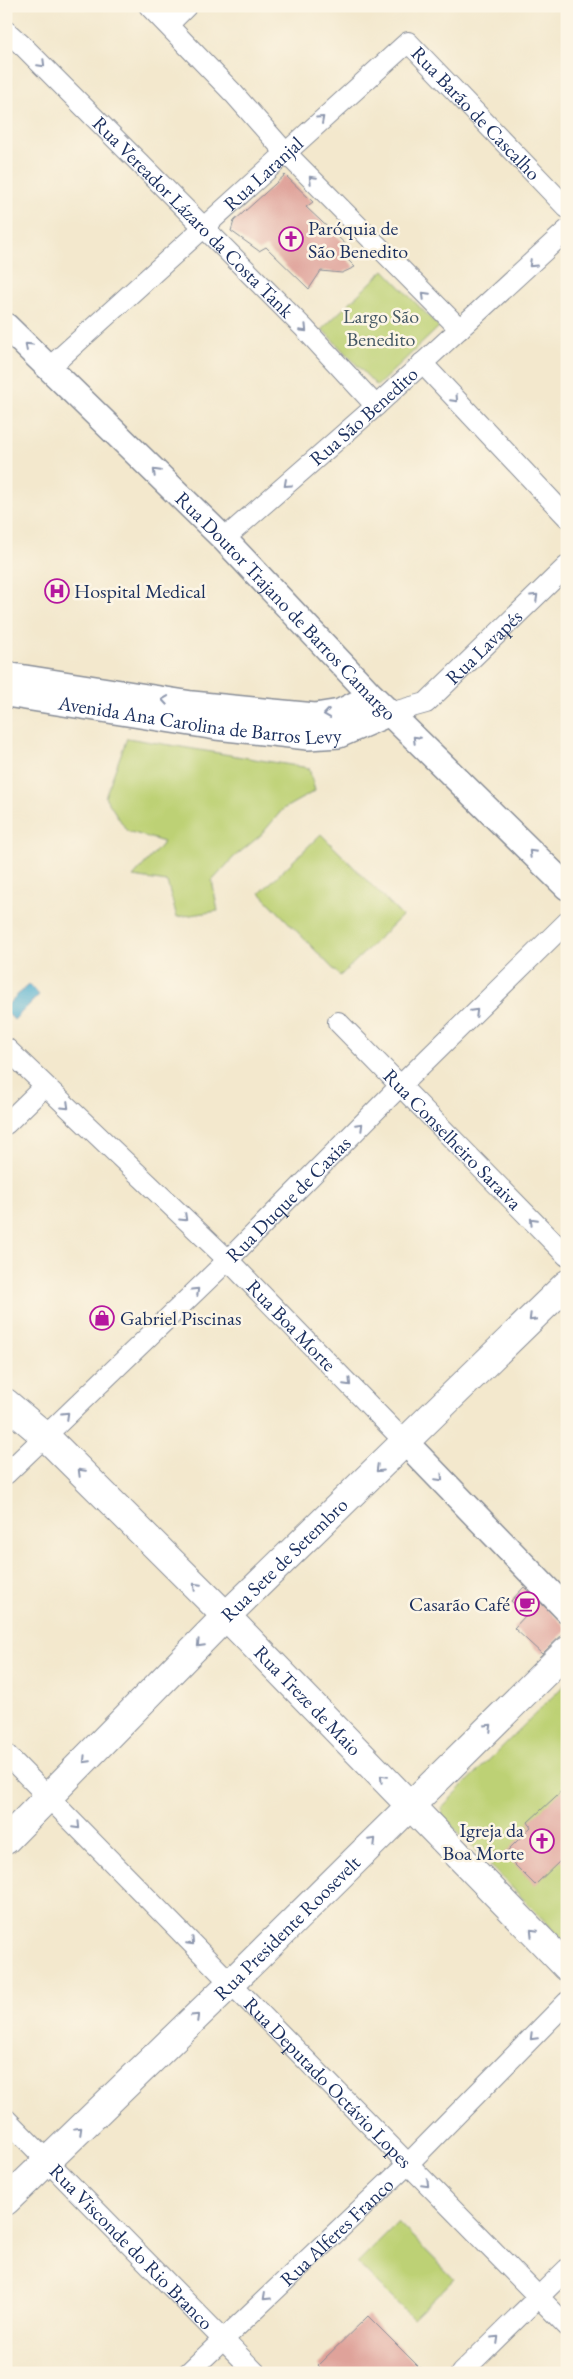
<svg xmlns="http://www.w3.org/2000/svg" width="573" height="2379" font-family="'EB Garamond',serif">
  <rect width="100%" height="100%" fill="#fcf5e5"/>
  <filter id="ink" filterUnits="userSpaceOnUse"><feTurbulence type="fractalNoise" baseFrequency=".02" numOctaves="2"/><feDisplacementMap in="SourceGraphic" scale="10" xChannelSelector="R" yChannelSelector="G"/><feConvolveMatrix kernelMatrix="1 2 1 2 8 2 1 2 1" color-interpolation-filters="sRGB"/></filter>
  <filter id="wash" filterUnits="userSpaceOnUse"><feTurbulence type="fractalNoise" baseFrequency=".0096" numOctaves="4" result="noise"/><feDisplacementMap in="SourceGraphic" scale="20" xChannelSelector="R" yChannelSelector="G"/><feGaussianBlur stdDeviation="1.12" result="paint"/><feColorMatrix in="noise" values="0 0 0 0 0 0 0 0 0 0 0 0 0 0 0 0 0 1.4 0 .05"/><feComposite in="paint" operator="in"/></filter>
  <g filter="url(#wash)">
    <rect width="100%" height="100%" fill="#f3e8cd"/>
    <g fill="#bdd175" stroke="#6c806a">
      <path d="M384,270L439,327L377,386L322,329Z"/>
      <path d="M127,738L309,768L315,791L283,809L261,835L234,857L212,881L218,911L177,917L167,882L133,877L164,842L127,831L105,797Z"/>
      <path d="M321,834L402,916L340,976L260,893Z"/>
      <path d="M567,1682V1944L443,1817L441,1808Z"/>
      <path d="M398,2222L454,2279L413,2319L357,2263Z"/>
    </g>
    <path fill="#50aecf" stroke="#366e96" d="M29,984L39,995L14,1020L6,1011V1006Z"/>
    <g id="blocks">
      <g fill="#dfa29a">
        <path d="M285,175L313,202L306,207L354,252L348,260L355,267L342,273L321,271L309,289L266,247L259,251L231,231L234,221Z"/>
        <path d="M524,1587L567,1628V1630L542,1654L514,1628L526,1615L511,1601Z"/>
        <path d="M567,1786V1864L560,1861L535,1885L504,1854L531,1827L528,1822Z"/>
        <path d="M368,2316L425,2373H325L318,2365Z"/>
      </g>
    </g>
  </g>
  <g filter="url(#ink)">
    <use href="#blocks" fill-opacity="0" stroke="#878c96" stroke-width="1"/>
    <g fill="none" stroke-linecap="round" stroke-linejoin="round">
      <g stroke="#878c96" stroke-width="22">
        <g id="minor">
          <path d="M149,6L234,94L285,152L460,329"/>
          <path d="M168,25L187,6"/>
          <path id="s1" d="M6,31L24,47L304,328L376,406"/>
          <path d="M422,363L567,517"/>
          <path id="s2" d="M50,367L408,42L567,208"/>
          <path id="s3" d="M224,539L376,406L567,230"/>
          <path id="s4" d="M390,713L426,703L567,566"/>
          <path id="s5" d="M338,1022L567,1256"/>
          <path id="s6" d="M6,1048L228,1260L406,1443"/>
          <path d="M6,1124L45,1086"/>
          <path id="s7" d="M6,1474L228,1260L401,1085L567,922"/>
          <path id="s8" d="M6,1754L567,2326"/>
          <path id="s9" d="M6,2119L256,2373"/>
          <path id="s10" d="M188,2373L407,2165L567,2002"/>
          <path d="M461,2373L567,2269"/>
        </g>
      </g>
      <g stroke="#878c96" stroke-width="28">
        <g id="tertiary">
          <path id="s11" d="M6,326L224,539L372,696L567,887"/>
          <path d="M6,675L192,704L315,716L340,712L372,696"/>
          <path id="s12" d="M6,694L216,727L308,737L339,735L390,713"/>
          <path d="M406,1443L567,1610"/>
        </g>
      </g>
      <g stroke="#878c96" stroke-width="30">
        <g id="secondary">
          <path id="s13" d="M6,1403L45,1436L226,1616L567,1967"/>
          <path id="s14" d="M6,1840L226,1616L567,1284"/>
          <path id="s15" d="M6,2201L231,1983L567,1651"/>
        </g>
      </g>
      <use href="#minor" stroke="#fff" stroke-width="20"/>
      <use href="#tertiary" stroke="#fff" stroke-width="25"/>
      <use href="#secondary" stroke="#fff" stroke-width="28"/>
    </g>
    <defs><path id="oneway-chevron" d="M-2-3.5L2.5 0L-2 3.5" fill="none" stroke-width="1.6" stroke-linecap="round" stroke-linejoin="round" transform="scale(1.25)"/></defs>
    <g stroke="#8d97ae">
      <use href="#oneway-chevron" transform="translate(42 64) rotate(45)"/>
      <use href="#oneway-chevron" transform="translate(321 119) rotate(-42)"/>
      <use href="#oneway-chevron" transform="translate(312 179) rotate(-135)"/>
      <use href="#oneway-chevron" transform="translate(532 264) rotate(136)"/>
      <use href="#oneway-chevron" transform="translate(425 295) rotate(-135)"/>
      <use href="#oneway-chevron" transform="translate(304 329) rotate(46)"/>
      <use href="#oneway-chevron" transform="translate(28 346) rotate(-137)"/>
      <use href="#oneway-chevron" transform="translate(455 399) rotate(47)"/>
      <use href="#oneway-chevron" transform="translate(156 472) rotate(-135)"/>
      <use href="#oneway-chevron" transform="translate(287 484) rotate(138)"/>
      <use href="#oneway-chevron" transform="translate(535 597) rotate(-44)"/>
      <use href="#oneway-chevron" transform="translate(165 700) rotate(-171)"/>
      <use href="#oneway-chevron" transform="translate(327 714) rotate(172)"/>
      <use href="#oneway-chevron" transform="translate(416 739) rotate(-135)"/>
      <use href="#oneway-chevron" transform="translate(532 853) rotate(-135)"/>
      <use href="#oneway-chevron" transform="translate(475 1012) rotate(-45)"/>
      <use href="#oneway-chevron" transform="translate(66 1106) rotate(44)"/>
      <use href="#oneway-chevron" transform="translate(360 1126) rotate(-45)"/>
      <use href="#oneway-chevron" transform="translate(184 1218) rotate(44)"/>
      <use href="#oneway-chevron" transform="translate(533 1221) rotate(-134)"/>
      <use href="#oneway-chevron" transform="translate(196 1291) rotate(-44)"/>
      <use href="#oneway-chevron" transform="translate(532 1318) rotate(135)"/>
      <use href="#oneway-chevron" transform="translate(348 1383) rotate(46)"/>
      <use href="#oneway-chevron" transform="translate(66 1415) rotate(-44)"/>
      <use href="#oneway-chevron" transform="translate(379 1469) rotate(136)"/>
      <use href="#oneway-chevron" transform="translate(81 1472) rotate(-135)"/>
      <use href="#oneway-chevron" transform="translate(440 1478) rotate(46)"/>
      <use href="#oneway-chevron" transform="translate(196 1586) rotate(-135)"/>
      <use href="#oneway-chevron" transform="translate(200 1644) rotate(134)"/>
      <use href="#oneway-chevron" transform="translate(489 1727) rotate(-44)"/>
      <use href="#oneway-chevron" transform="translate(86 1760) rotate(134)"/>
      <use href="#oneway-chevron" transform="translate(383 1778) rotate(-134)"/>
      <use href="#oneway-chevron" transform="translate(77 1826) rotate(46)"/>
      <use href="#oneway-chevron" transform="translate(373 1841) rotate(-45)"/>
      <use href="#oneway-chevron" transform="translate(533 1932) rotate(-134)"/>
      <use href="#oneway-chevron" transform="translate(191 1942) rotate(46)"/>
      <use href="#oneway-chevron" transform="translate(196 2017) rotate(-44)"/>
      <use href="#oneway-chevron" transform="translate(533 2037) rotate(135)"/>
      <use href="#oneway-chevron" transform="translate(79 2130) rotate(-44)"/>
      <use href="#oneway-chevron" transform="translate(426 2184) rotate(45)"/>
      <use href="#oneway-chevron" transform="translate(266 2297) rotate(137)"/>
      <use href="#oneway-chevron" transform="translate(496 2339) rotate(-44)"/>
    </g>
  </g>
  <defs>
    <g id="church-ring" transform="scale(1.25)"><circle r="9.5" fill="#fcf5e5" stroke="#b5179e" stroke-width="1.5"/><path d="M-1.2-6h2.4v3.5h3.3v2.4h-3.3V6h-2.4V-.1h-3.3v-2.4h3.3Z" fill="#b5179e"/></g>
    <g id="hospital-ring" transform="scale(1.25)"><circle r="9.5" fill="#fcf5e5" stroke="#b5179e" stroke-width="1.5"/><path d="M-5-5h3v3.5h4V-5h3V5h-3V1.5h-4V5h-3Z" fill="#b5179e"/></g>
    <g id="shop-ring" transform="scale(1.25)"><circle r="9.5" fill="#fcf5e5" stroke="#b5179e" stroke-width="1.5"/><path d="M-5-2.5h2.3a2.7 3.5 0 0 1 5.4 0H5L5.5 6h-11ZM-1.5-2.5h3a1.5 2.3 0 0 0-3 0Z" fill="#b5179e"/></g>
    <g id="cafe-ring" transform="scale(1.25)"><circle r="9.5" fill="#fcf5e5" stroke="#b5179e" stroke-width="1.5"/><path d="M-5.5-4.5H6V0H3Q3 3.5 0 3.5H-2.5Q-5.5 3.5-5.5 0ZM3-3.2v2h1.7v-2ZM-6 4.5H4V6H-6Z" fill="#b5179e"/></g>
  </defs>
  <g fill-rule="evenodd">
    <use href="#church-ring" x="291" y="239"/>
    <use href="#hospital-ring" x="57" y="591"/>
    <use href="#shop-ring" x="102" y="1318"/>
    <use href="#cafe-ring" x="527" y="1604"/>
    <use href="#church-ring" x="542" y="1841"/>
  </g>
  <g text-anchor="middle" dominant-baseline="central" stroke-width="5" stroke-linejoin="round" paint-order="stroke">
    <g font-size="20" fill="#1b2f5e" stroke="#fcf5e5">
      <text stroke="none"><textPath href="#s2" startOffset="582">Rua Barão de Cascalho</textPath></text>
      <text stroke="none"><textPath href="#s2" startOffset="288">Rua Laranjal</textPath></text>
      <text stroke="none"><textPath href="#s1" startOffset="264">Rua Vereador Lázaro da Costa Tank</textPath></text>
      <text stroke="none"><textPath href="#s3" startOffset="186">Rua São Benedito</textPath></text>
      <text stroke="none"><textPath href="#s11" startOffset="396">Rua Doutor Trajano de Barros Camargo</textPath></text>
      <text stroke="none"><textPath href="#s4" startOffset="118">Rua Lavapés</textPath></text>
      <text stroke="none"><textPath href="#s12" startOffset="196">Avenida Ana Carolina de Barros Levy</textPath></text>
      <text stroke="none"><textPath href="#s5" startOffset="164">Rua Conselheiro Saraiva</textPath></text>
      <text stroke="none"><textPath href="#s7" startOffset="394">Rua Duque de Caxias</textPath></text>
      <text stroke="none"><textPath href="#s6" startOffset="398">Rua Boa Morte</textPath></text>
      <text stroke="none"><textPath href="#s14" startOffset="395">Rua Sete de Setembro</textPath></text>
      <text stroke="none"><textPath href="#s13" startOffset="424">Rua Treze de Maio</textPath></text>
      <text stroke="none"><textPath href="#s15" startOffset="392">Rua Presidente Roosevelt</textPath></text>
      <text stroke="none"><textPath href="#s8" startOffset="460">Rua Deputado Octávio Lopes</textPath></text>
      <text stroke="none"><textPath href="#s10" startOffset="205">Rua Alferes Franco</textPath></text>
      <text stroke="none"><textPath href="#s9" startOffset="179">Rua Visconde do Rio Branco</textPath></text>
    </g>
    <g font-size="20" fill="#1b2f5e" stroke="#fcf5e5" text-anchor="start">
      <text x="308" y="228">Paróquia de<tspan x="308" dy="23">São Benedito</tspan></text>
      <text x="74" y="591">Hospital Medical</text>
      <text x="120" y="1318">Gabriel Piscinas</text>
      <text x="510" y="1604" text-anchor="end">Casarão Café</text>
      <text x="524" y="1830" text-anchor="end">Igreja da<tspan x="524" dy="23">Boa Morte</tspan></text>
    </g>
    <g font-size="20" fill="#445864" stroke="#fcf5e5">
      <text x="381" y="316">Largo São<tspan x="381" dy="23">Benedito</tspan></text>
    </g>
  </g>
  <rect width="573" height="2379" fill="none" stroke="#fcf5e5" stroke-width="25"/>
</svg>
